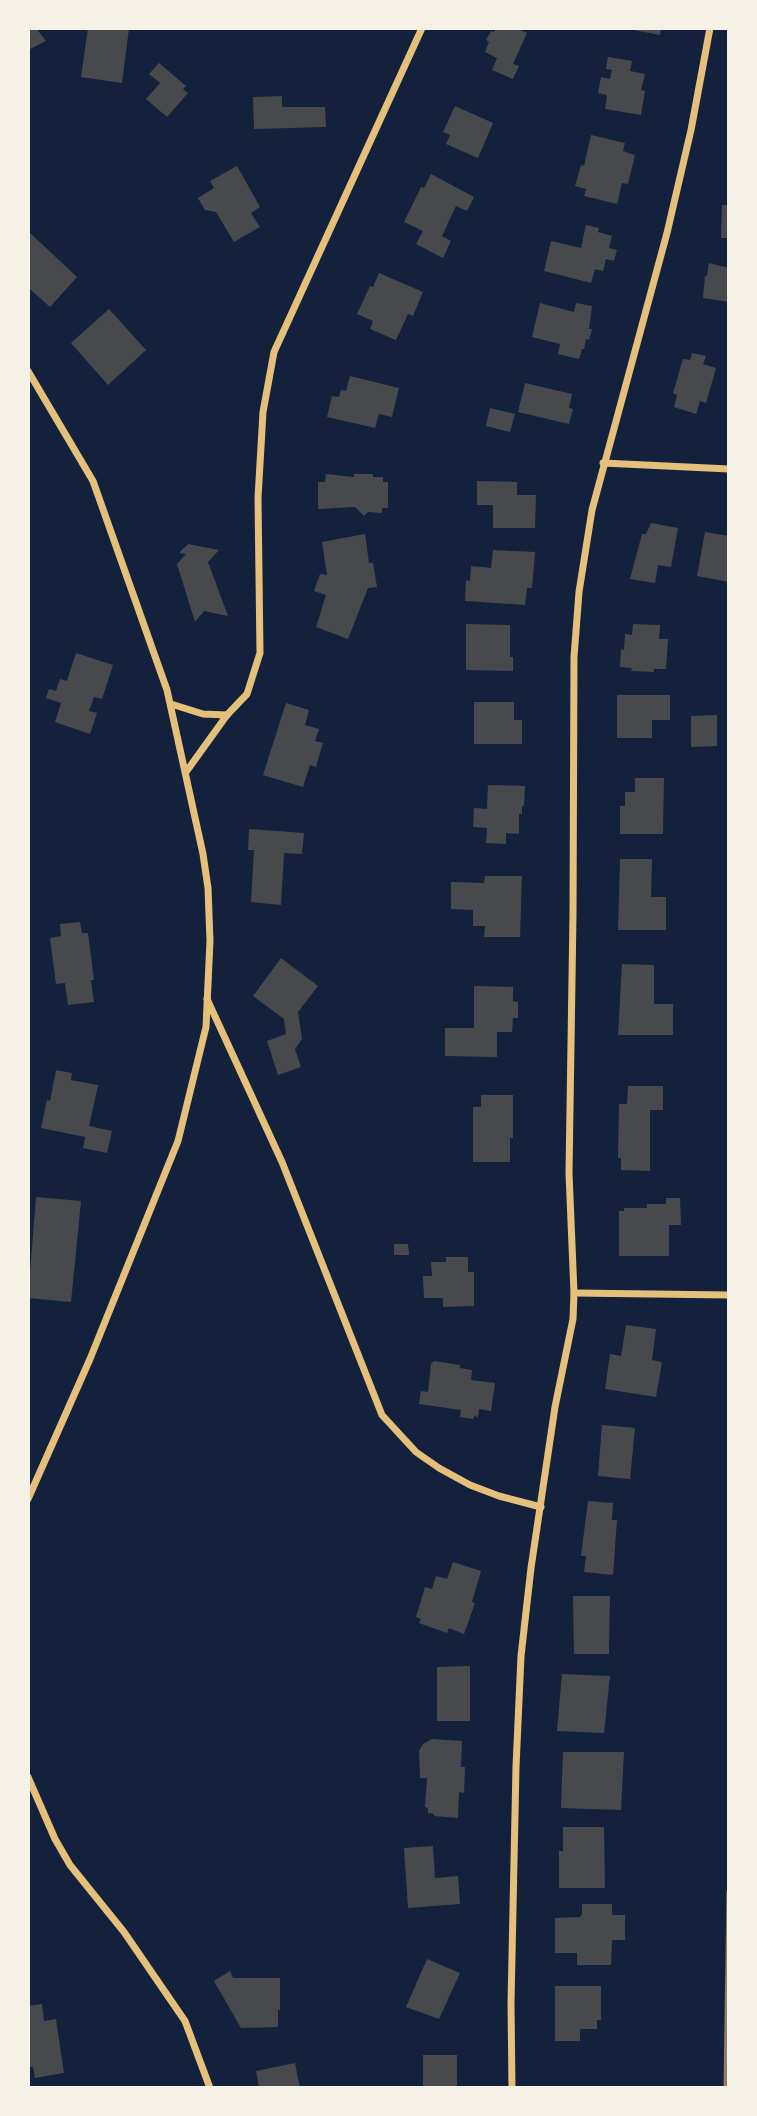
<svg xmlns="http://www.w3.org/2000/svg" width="757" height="2116" font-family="Rubik,sans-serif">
  <rect width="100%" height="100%" fill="#14213d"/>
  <g fill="#48494c">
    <path d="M28,28H36L46,41L28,50Z"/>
    <path d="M88,28H129L122,83L81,77Z"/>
    <path d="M496,28H516L527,33L513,64L519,66L513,79L492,70L497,58L485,52L489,42L486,40L491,31L494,32Z"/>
    <path d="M623,28H661L660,35Z"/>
    <path d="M608,57L632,61L630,71L645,74L641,90L645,91L641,115L605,109L607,95L598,93L601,77L610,79L612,70L606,69Z"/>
    <path d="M159,63L186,86L183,89L188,93L167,117L146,99L160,83L149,74Z"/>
    <path d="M282,96V107H325L326,127L254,129L253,97Z"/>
    <path d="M455,106L493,123L478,158L446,144L450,135L443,132Z"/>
    <path d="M591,135L625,143L623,151L635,155L628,184L622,183L617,204L584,196L586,189L575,186L581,165L584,166Z"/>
    <path d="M237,166L260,207L251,213L260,227L234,242L216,212L205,210L198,198L214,188L210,181Z"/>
    <path d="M431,174L474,197L467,211L456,206L442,236L451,241L443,258L416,244L423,231L404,222L421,187L424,188Z"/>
    <path d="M722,205H729V238H721Z"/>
    <path d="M586,225L599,228L598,232L612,236L609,248L617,250L614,261L606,259L603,271L595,269L591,283L544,271L551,241L581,248Z"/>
    <path d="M28,231L77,277L50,307L30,289L28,291Z"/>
    <path d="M709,263L729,268V302L703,298L705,276H707Z"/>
    <path d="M379,273L423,292L413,316L408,314L396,340L370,329L373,321L357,314L370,286L373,287Z"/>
    <path d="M540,303L574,312L576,303L592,306L589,329H592L589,340L586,339L584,349H582L579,359L558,354L560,344L532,337Z"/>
    <path d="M109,309L146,350L108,385L71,343Z"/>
    <path d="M692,353L706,356L703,364L716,368L706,403L700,401L696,414L674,407L677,395L673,393L683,359L690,360Z"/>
    <path d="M350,376L399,388L392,417L379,414L375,428L327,417L332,396L339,397L341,390L346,391Z"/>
    <path d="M525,383L572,394L569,408L573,409L569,424L518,412Z"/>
    <path d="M490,408L515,414L510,432L486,426Z"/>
    <path d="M326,474L354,477V474H373V477H383V482H388V508H382V513L368,512L364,516L355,507L318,509V482H325Z"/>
    <path d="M477,481L517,482V495H536L535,528H493V505H477Z"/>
    <path d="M651,523L678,528L671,567L658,565L655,583L630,579L642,534H646Z"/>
    <path d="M705,532L729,536V582L697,576Z"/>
    <path d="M365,534L369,563H373L377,587L368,588L348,639L316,627L326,595L314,591L320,574L327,575L322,542Z"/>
    <path d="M188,544L219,550L208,562L228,616L204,611L195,622L177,564L186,554L179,553Z"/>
    <path d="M493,550L535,552L532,588H527L525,605L465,601L466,580L470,581L471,566L491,568Z"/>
    <path d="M466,624L510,625V657H513V671L466,670Z"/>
    <path d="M633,624L660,625L659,639H668L666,669H654V672L631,671L632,668L620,667L621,649L624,650L625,634L632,635Z"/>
    <path d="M76,653L113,665L102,699L94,697L89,711L97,713L90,734L55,722L61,703L46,698L49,689L56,691L60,679L67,681Z"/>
    <path d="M617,695H670V720H652V738H617Z"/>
    <path d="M474,702H514V720H522V744H474Z"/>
    <path d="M286,703L309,710L305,725L319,729L315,741L323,743L316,767L310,765L303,787L263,775Z"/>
    <path d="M717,715V746L691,747V716Z"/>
    <path d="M635,778H664L663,834H620V806H625V792H635Z"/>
    <path d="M488,785L525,786L524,806H522V814H519V834L506,833V844L486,843L487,828L473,827L474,808L487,809Z"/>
    <path d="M249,829L304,833L302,854L284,853L281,905L251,902L254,850H248Z"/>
    <path d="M620,859H652L651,897H666V930H618Z"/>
    <path d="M485,876H522L520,937H484L485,926H473V910L451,909V882L484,883Z"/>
    <path d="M80,922L82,933H88L94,980H91L94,1002L68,1005L65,983L56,984L50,938L61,936L60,924Z"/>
    <path d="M281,958L318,986L298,1012L302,1039L295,1049L301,1067L278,1075L267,1041L286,1034L284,1019L253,996Z"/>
    <path d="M622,964L654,965V1004H673V1035H618Z"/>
    <path d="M474,986L513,987V1001L518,1002V1018H513L512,1032H497V1057L445,1056V1028H474Z"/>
    <path d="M56,1070L72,1073L71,1080L98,1085L89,1126L112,1131L107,1153L83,1148L85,1137L41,1128L47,1100L50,1101Z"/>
    <path d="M628,1086H663V1110H650V1171L621,1170V1158H618L619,1104H627Z"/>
    <path d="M481,1095H513V1138H510V1162H473V1107H481Z"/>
    <path d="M36,1197L81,1201L71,1302L28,1298Z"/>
    <path d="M666,1198H680L681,1225H669V1256H619V1211H624V1208H647V1204H666Z"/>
    <path d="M394,1244H408L409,1255H394Z"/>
    <path d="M446,1257H468V1272H474V1306L443,1307V1298H424L423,1276H432L431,1262H446Z"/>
    <path d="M626,1325L656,1329L652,1360L662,1362L656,1397L605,1389L610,1354L621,1356Z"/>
    <path d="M434,1361L460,1365V1368L472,1370L471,1380L495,1383L491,1411L479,1409L478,1417L474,1416L473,1419L460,1417L461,1410L419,1404L421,1391L428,1392L431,1364Z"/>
    <path d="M602,1425L635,1428L630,1479L598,1476Z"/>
    <path d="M588,1501L613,1503L612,1520H617L613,1575L584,1572L586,1556H581Z"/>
    <path d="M453,1562L481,1571L472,1602L475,1603L464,1634L449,1628L447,1633L419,1623L421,1619L416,1617L425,1587L432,1589L436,1576L447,1579Z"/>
    <path d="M573,1596H610L609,1654H574Z"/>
    <path d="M470,1666V1721H437V1667Z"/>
    <path d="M562,1674L610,1676L604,1733L557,1731Z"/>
    <path d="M432,1739L462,1741L461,1767H465L464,1793L459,1792L458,1818L434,1816V1814L428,1813V1808L425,1807L427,1778H420L419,1751L423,1744Z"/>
    <path d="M563,1752H624L621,1810L561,1808Z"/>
    <path d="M563,1827H604L605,1888H559V1851H563Z"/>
    <path d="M433,1846L435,1878L458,1876L460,1904L408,1908L404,1848Z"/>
    <path d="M582,1904H612V1915H625V1940H612L611,1965H577V1953H555V1918L580,1917L582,1914Z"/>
    <path d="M427,1959L460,1973L439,2019L406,2007Z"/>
    <path d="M230,1971L233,1978H280V2010H278V2027L241,2028L214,1981Z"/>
    <path d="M555,1986H601V2020H597V2029H580V2041H555Z"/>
    <path d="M42,2004L44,2021L56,2019L64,2073L35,2078L33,2067H30L28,2059V2006Z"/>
    <rect x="423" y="2055" width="34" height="33"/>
    <path d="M295,2063L300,2088H259L256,2071Z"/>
  </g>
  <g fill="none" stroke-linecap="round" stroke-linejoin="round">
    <g stroke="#e5c07b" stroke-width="7">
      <path d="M28,371L93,481L167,690L203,854L208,888L210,941L206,1027L178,1141L90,1359L28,1499"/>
      <path d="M603,463L729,469"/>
      <path d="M171,704L203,714L227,715"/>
      <path d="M186,772L227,715L247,694L260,653L258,498L263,412L274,352L422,28"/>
      <path d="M207,999L282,1162L382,1415L416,1452L439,1468L470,1485L499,1496L541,1507"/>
      <path d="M574,1293L729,1295"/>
      <path d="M28,1777L55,1839L70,1865L124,1932L185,2021L210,2088"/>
      <path d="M512,2088L511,2003L516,1767L521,1656L531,1568L555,1407L573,1319L574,1293L569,1173L573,915L574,657L579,592L592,510L667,233L691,130L710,28"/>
    </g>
    <path stroke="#918062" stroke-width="5" d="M726,2088L729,1892"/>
  </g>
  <rect width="757" height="2116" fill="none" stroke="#f6f1e7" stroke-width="60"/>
</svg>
